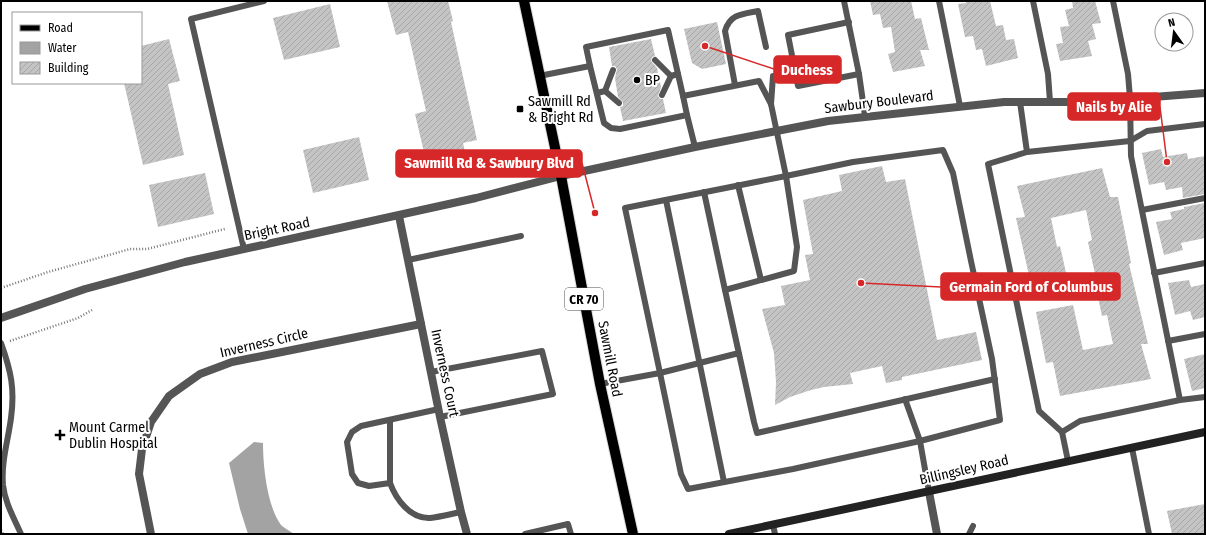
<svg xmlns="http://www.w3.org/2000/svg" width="1206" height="535" font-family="'Fira Sans Condensed',sans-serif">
  <defs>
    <pattern id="building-hatch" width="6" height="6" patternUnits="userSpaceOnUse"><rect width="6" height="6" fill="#c4c4c4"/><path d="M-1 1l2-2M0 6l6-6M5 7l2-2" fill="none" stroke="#a7a7a7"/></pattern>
  </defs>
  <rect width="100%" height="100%" fill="#fff"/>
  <path fill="#a3a3a3" d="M254,442L263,443C263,466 267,506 281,525C284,528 290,531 294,534H248L240,509L229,463Z"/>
  <g fill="url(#building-hatch)">
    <path d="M387,1H448L453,21L451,22L477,140L463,143L466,156L427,165L415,114L426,111L408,32L396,35Z"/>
    <path d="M870,1H911L915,19L921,18L929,50H920L925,66L893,72L888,54L895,52L891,27L883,28L880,14L873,15Z"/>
    <path d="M966,1H990L996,26L1003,25L1006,40L1014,39L1018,58L986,66L982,49L976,50L973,36L965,37L958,4L966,3Z"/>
    <path d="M1072,1H1095L1101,23L1092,24L1096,39L1088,41L1092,56L1060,61L1056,44L1063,43L1060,27L1069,26L1065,10L1073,8Z"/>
    <path d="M330,4L340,47L284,60L273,18Z"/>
    <path d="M717,22L726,64L702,69L692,63L684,29Z"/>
    <path d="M169,39L180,81L168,84L184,155L143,165L124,83H141V46Z"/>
    <path d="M651,39L655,56L652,57L651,61L657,68L661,87L658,96L660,99H663L666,113L623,121L620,107L623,106V102L618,97L615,78L617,69L615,66H612L609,47Z"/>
    <path d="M359,137L369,180L313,193L303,150Z"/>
    <path d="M1161,149L1163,157L1187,153L1188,159L1205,156V194L1183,198L1182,187L1166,190L1164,182L1149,185L1142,153Z"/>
    <path d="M882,166L886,182L905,179L937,340L976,332L982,360L902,377V380L886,383L882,366L850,373L853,384L824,387L811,390L790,397L775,405L776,382L774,353L762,309L785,305L781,286L810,280L805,255L813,254L803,200L842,191L839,175Z"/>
    <path d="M1102,168L1110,197H1118L1131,263L1129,264L1148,344H1141L1151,379L1060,396L1053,362L1046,363L1036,312L1073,305L1083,350L1113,344L1107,315L1102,316L1095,283H1097L1088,242L1092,240L1086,210L1051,218L1057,247L1060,246L1067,277L1031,284L1016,218L1025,217L1017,186Z"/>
    <path d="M205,173L214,214L158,227L149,185Z"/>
    <path d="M1205,203V238L1181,243L1183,250L1164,255L1156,222L1172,219L1170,212L1184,209V207Z"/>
    <path d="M1189,280L1191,287L1205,284V317L1193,320L1190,311L1175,315L1168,283Z"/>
    <path d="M1205,354V388L1192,391L1184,359Z"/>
    <path d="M1205,504V534H1172L1167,511Z"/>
  </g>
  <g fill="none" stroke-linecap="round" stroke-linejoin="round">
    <g stroke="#dbdbdb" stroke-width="12">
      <path id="primary" d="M524,1L561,176L600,384L633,534"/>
    </g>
    <g stroke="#777" stroke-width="2.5" stroke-dasharray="1 2" stroke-linecap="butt">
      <path d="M1,288L48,272L116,253L130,249H147L225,229"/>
      <path d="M10,341L78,318L92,310"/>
      <path d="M1,530L3,534"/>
    </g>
    <g stroke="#555" stroke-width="6">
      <path d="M844,1L859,74L865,116"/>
      <path d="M939,1L960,106"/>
      <path d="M1033,1L1048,74L1050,102"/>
      <path d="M849,22L788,35L798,86L859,74"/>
      <path d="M655,60L671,76L678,74"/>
      <path d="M590,66L586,47L668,30L683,96L759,81L771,104L786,176L853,162L943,150L953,173L971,261L992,359L1000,420L920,441L929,492"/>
      <path d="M539,76L590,66L604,123L611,128L620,129L687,115L683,96"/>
      <path d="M735,85L725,31C730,14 742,14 758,11L766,47"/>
      <path d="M605,91L619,103"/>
      <path d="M597,93L605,91L613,70"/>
      <path d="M662,95L671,76"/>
      <path d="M1020,102L1027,152L988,164L1039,411L1062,432L1068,461"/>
      <path d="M771,104L773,76"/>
      <path d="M687,115L695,147"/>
      <path d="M1027,152L1130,141L1147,131L1205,124"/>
      <path d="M738,185L761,280"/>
      <path d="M704,192L725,290"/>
      <path d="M666,200L724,482"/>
      <path d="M1142,210L1205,198"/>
      <path d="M244,249L191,19L264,1"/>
      <path d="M408,260L521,236"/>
      <path d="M1154,273L1205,263"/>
      <path d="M1168,341L1205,334"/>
      <path d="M1,343C11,371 15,389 11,418C8,441 1,462 3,485C5,503 14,518 21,534"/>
      <path d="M739,353L660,373L625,208L786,176L797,247L794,271L725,290L754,422L757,433L995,379"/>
      <path d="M431,372L542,351L553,394L440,417"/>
      <path d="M600,384L660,373L681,474L688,489L793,469L920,441L905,399"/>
      <path d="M1180,400L1205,397"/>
      <path d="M439,409L361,426L352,432L347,442L352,474L358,483L369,486L390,483C396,499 410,519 430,518C440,517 451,514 461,512"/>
      <path d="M390,420V483"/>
      <path d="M1062,432L1080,421L1180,400L1131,156L1130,98L1128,74L1113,1"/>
      <path d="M1132,448L1149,534"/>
      <path d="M773,525L775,534"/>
      <path d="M525,534L568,524L571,534"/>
      <path d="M969,534L973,526"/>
    </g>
    <g stroke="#555" stroke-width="8">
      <path d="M399,216L440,417L461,512L467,534"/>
      <path d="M1,318L85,289L185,262L476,198L561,176L695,147L828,121L1004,102H1088L1205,93"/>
      <path d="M929,492L937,534"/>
      <path d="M151,534L139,474L142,449L151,422L169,396L200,374L232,362L421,324"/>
    </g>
    <path stroke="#222" stroke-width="8" d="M729,534L1205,432"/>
    <use href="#primary" stroke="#000" stroke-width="10"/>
  </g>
  <g fill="#000" stroke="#fff" stroke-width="1.5">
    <circle cx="637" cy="80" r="4"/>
    <rect x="516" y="105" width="8" height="8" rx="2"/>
    <path d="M58 429h4v4h4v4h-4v4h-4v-4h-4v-4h4z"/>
  </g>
  <g text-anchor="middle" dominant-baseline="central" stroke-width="4" stroke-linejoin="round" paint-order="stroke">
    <rect fill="#fff" stroke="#4c4c4c" stroke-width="1" x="565" y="288" width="38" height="22" rx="3"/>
    <g font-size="13" font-weight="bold" fill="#000">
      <text x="584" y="299">CR 70</text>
    </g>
    <g font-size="14" fill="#000" stroke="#fff" text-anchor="start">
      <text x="645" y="80">BP</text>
      <text x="528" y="101">Sawmill Rd<tspan x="528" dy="16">&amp; Bright Rd</tspan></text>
      <text x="69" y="427">Mount Carmel<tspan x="69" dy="16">Dublin Hospital</tspan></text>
    </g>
    <g font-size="14" fill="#000" stroke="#fff">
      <text transform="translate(879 102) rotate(-7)">Sawbury Boulevard</text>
      <text transform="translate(277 229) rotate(-12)">Bright Road</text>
      <text transform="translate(264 343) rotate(-13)">Inverness Circle</text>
      <text transform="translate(610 359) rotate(79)">Sawmill Road</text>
      <text transform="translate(445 373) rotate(78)">Inverness Court</text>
      <text transform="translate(964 470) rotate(-13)">Billingsley Road</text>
    </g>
  </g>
  <path fill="none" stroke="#d62828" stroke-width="1.5" d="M705 46L774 69M1167 162L1160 107M595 213L582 163M861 283L941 287"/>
  <g fill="#d62828" stroke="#fff" stroke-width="1.5">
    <circle cx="705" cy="46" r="4"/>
    <circle cx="1167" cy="162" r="4"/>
    <circle cx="595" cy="213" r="4"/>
    <circle cx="861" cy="283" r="4"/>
  </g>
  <g fill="#d62828" stroke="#d62828" stroke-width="1.5">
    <rect x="774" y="56" width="67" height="27" rx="4"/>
    <rect x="1068" y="93" width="92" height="27" rx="4"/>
    <rect x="396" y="150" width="186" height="27" rx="4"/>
    <rect x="941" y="273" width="179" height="27" rx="4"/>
  </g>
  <g font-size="15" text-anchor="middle" font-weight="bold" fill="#fff">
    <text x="807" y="75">Duchess</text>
    <text x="1114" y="112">Nails by Alie</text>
    <text x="489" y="168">Sawmill Rd &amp; Sawbury Blvd</text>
    <text x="1031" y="292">Germain Ford of Columbus</text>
  </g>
  <rect width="1206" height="535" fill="none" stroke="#000000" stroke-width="4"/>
  <rect x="12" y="12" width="130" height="72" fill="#ffffff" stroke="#999999"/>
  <rect x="20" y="25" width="20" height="6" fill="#000000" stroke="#999999"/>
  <text x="48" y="32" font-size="12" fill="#000000">Road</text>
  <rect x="20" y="42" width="20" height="12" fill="#a3a3a3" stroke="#999999"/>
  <text x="48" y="52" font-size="12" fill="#000000">Water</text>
  <rect x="20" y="62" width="20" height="12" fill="url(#building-hatch)" stroke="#999999"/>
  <text x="48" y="72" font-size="12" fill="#000000">Building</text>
  <g transform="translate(1174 32) rotate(346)"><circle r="19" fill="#ffffff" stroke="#999999"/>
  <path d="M0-3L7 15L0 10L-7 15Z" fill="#000000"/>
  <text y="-6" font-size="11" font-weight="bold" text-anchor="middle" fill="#000000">N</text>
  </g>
</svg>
